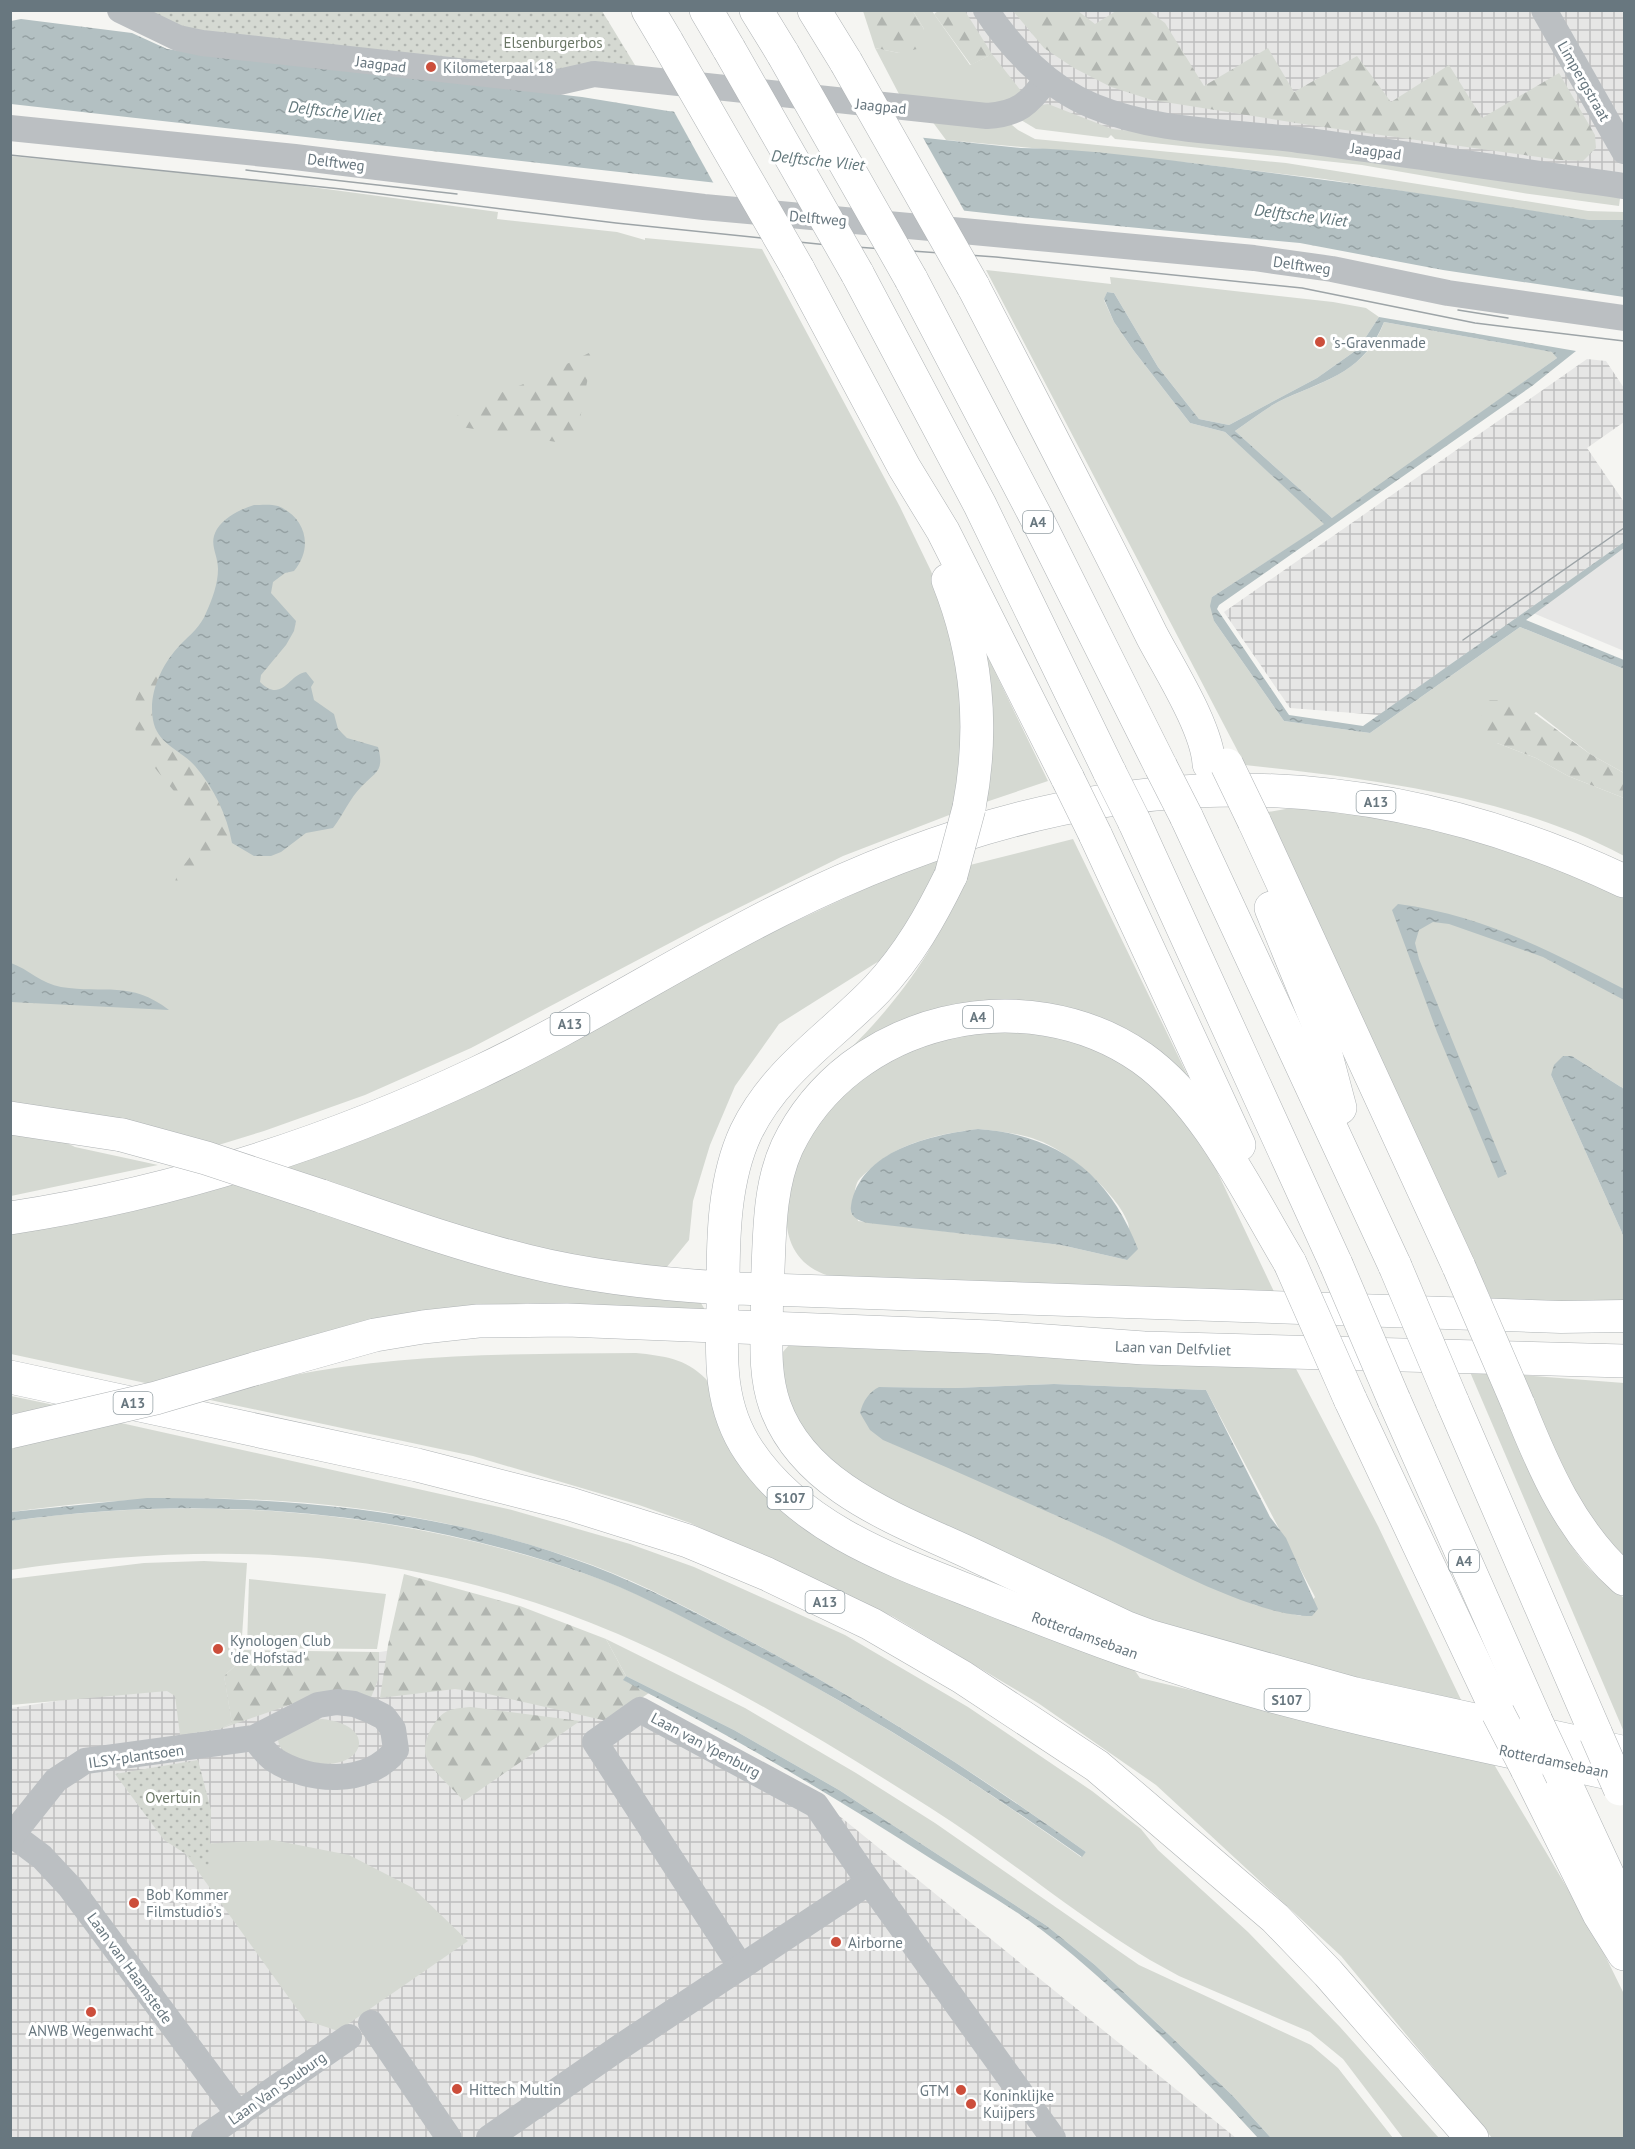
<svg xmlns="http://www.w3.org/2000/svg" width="1635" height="2149" font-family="'PT Sans',sans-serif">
  <defs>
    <pattern id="industrial-grid" width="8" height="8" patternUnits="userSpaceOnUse" patternTransform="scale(1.5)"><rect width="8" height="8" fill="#e6e6e5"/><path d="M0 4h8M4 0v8" fill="none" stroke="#bebfbf"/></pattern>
    <pattern id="forest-firs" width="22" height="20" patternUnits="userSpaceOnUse" patternTransform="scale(1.5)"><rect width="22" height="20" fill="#d5d9d2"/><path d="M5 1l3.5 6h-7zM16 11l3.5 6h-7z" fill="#b1b5b0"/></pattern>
    <pattern id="park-dots" width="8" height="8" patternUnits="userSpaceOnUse" patternTransform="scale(1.5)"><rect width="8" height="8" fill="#d5d9d2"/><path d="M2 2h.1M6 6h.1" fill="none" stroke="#b1b5b0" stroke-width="1.8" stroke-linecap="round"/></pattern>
    <pattern id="water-ripples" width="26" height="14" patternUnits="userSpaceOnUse" patternTransform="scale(1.5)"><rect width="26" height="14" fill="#b3c0c2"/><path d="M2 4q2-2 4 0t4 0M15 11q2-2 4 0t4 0" fill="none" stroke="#95a1a3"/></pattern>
  </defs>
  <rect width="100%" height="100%" fill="#f5f5f2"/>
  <path fill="#e6e6e5" d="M1624,538V651L1521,608Z"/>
  <g fill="url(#industrial-grid)">
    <path d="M960,11H1624V172L1589,179L1030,122Z"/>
    <path d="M1587,359L1606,361L1624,388V422L1587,448L1624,502V542L1379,715L1290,708L1224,612Z"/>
    <path d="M393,1650L639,1696L832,1810L1236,2138H11V1708Z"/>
  </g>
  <g fill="#d5d9d2" fill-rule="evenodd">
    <path d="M913,11H932L970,65L992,54L1025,96L1005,106L900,96L875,48L899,53L924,29Z"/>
    <path d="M1048,104L1112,129L1411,161L1621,191L1619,206L1523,193L1362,165L1115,139L1111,135L1108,138L1036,129L1016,117L1035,106Z"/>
    <path d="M929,117L1006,120L1018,130L1035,139L1286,163L1588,211L1624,212V220H1590L1324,179L1191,163L946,140Z"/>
    <path d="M10,156L259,180L498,212L497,219L617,232L645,240V238L762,249L900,507L931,571L956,640L966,698L957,812L843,856L704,925L471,1048L365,1095L264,1131L212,1147L11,1107Z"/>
    <path d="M986,270L1111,284L1110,277L1333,302L1366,308L1379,317L1358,349L1317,378L1229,425L1199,419L1158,367L1114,293L1107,292L1104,300L1114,322L1134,351L1190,423L1225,432L1325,524L1212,597L1214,621L1284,721L1370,733L1520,627L1624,669V773L1590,754L1536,712L1497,743L1536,758L1568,776L1624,798V856C1512,796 1370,779 1245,765Z"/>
    <path d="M1384,322L1553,352L1557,358L1333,519L1235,431C1251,420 1268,406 1286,398C1328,380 1367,369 1384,322Z"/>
    <path d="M982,645L1048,781L986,802L992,763Z"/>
    <path d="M1297,807L1425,824L1530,855L1624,897V1089L1572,1056L1551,1075L1624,1237V1305H1494L1268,812Z"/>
    <path d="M1073,839L1198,1097L1019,1004L850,1049C880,1019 906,988 928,952C944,924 956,893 970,865Z"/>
    <path d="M948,850L928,894L887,956L779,1024L735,1086L710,1145L693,1201L689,1240L666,1268L645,1275L535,1251L271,1167Z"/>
    <path d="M1040,1030L1090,1044L1130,1065L1180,1108L1205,1146L1277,1298L833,1277C763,1259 785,1176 813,1131C827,1106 853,1080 877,1066C891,1058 942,1035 957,1033C984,1029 1013,1031 1040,1030ZM978,1129C998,1131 1018,1133 1037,1140C1066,1149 1118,1194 1128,1223C1131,1233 1127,1250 1127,1260L1061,1245L858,1221C856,1209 852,1195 857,1183C859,1178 865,1174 869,1170C899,1142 939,1134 978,1129Z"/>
    <path d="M10,1128L40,1130L75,1147L158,1165L11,1196Z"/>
    <path d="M230,1180L697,1296L705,1310L528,1303L447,1310L150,1384L11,1354V1232Z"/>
    <path d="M789,1345L1294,1365L1378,1526L1463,1704L1175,1633L885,1510L797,1434L775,1361ZM1054,1384L1206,1390L1315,1597L1301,1616L1255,1605L1053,1514L879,1387L954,1388Z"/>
    <path d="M636,1353C664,1356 685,1358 706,1379L758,1481L1128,1661L1140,1678L1492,1761L1595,1935L1624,1994V2138H1492L1341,1956L1156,1785L1038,1703L894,1617L690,1523L639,1505L473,1456L210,1400C236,1392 263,1382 289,1376C402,1353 521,1354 636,1353Z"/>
    <path d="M1470,1372L1498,1374C1521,1431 1547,1520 1586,1565C1597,1578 1611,1588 1624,1598V1732Z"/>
    <path d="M1522,1375L1624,1383V1561L1586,1511L1562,1466Z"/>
    <path d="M11,1396L59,1406L11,1414Z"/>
    <path d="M112,1421L512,1510L630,1544L694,1567L845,1635L968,1707L1092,1791L1141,1829L1158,1850L1248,1932L1340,2027L1439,2138H1403L1343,2059L1310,2032L1179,1976L1150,1960C1074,1914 1005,1855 929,1807C830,1744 726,1681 618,1634C418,1548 223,1539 11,1570L10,1521C203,1494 398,1510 583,1573C632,1589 679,1615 725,1638C849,1702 967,1776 1081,1857L1086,1852C978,1774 867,1703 750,1641C699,1614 646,1585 592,1565C408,1498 203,1484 11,1512V1443Z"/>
    <path d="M204,1561L247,1563L241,1651L238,1663L224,1676L232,1723L220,1729L180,1735L175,1696L167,1691L11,1705L10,1579L144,1563Z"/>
    <path d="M249,1579L386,1594L377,1649L247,1648Z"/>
    <path d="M606,1639L745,1708L856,1773L935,1823L1139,1965L1311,2045L1338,2068L1393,2138H1271L1233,2096L1164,2030L1095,1965L1047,1926L839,1790L734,1730L626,1676Z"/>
    <path d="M322,1719C388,1726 358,1785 293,1756C284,1752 277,1747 278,1736L313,1720Z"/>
    <path d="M273,1840L349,1855L413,1888L468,1941L338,2031L305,2020L179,1845Z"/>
  </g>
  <g fill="url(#forest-firs)">
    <path d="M863,11H913L924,29L917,49L899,53L875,48Z"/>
    <path d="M938,11H965L992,54L971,65L934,14Z"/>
    <path d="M1013,11H1078L1095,24L1116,11H1149L1165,23L1204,86L1268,48L1294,92L1357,56L1391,102L1449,65L1482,118L1559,73L1595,135L1596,148L1583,161L1560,160L1309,125L1152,100L1111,87L1074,68L1044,48Z"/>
    <path d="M593,351L575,445L443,424L492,396L534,380Z"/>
    <path d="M167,661C155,684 142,723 166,743C175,751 186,756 195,765C214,787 227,815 232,843L194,878L178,883H175C177,866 198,856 196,838C193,796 146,773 136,732C128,695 142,686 167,661Z"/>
    <path d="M1490,700H1510L1523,705L1590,754L1624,773V798L1568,776L1536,758L1497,743L1481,724L1482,706Z"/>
    <path d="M404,1574L520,1606L606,1639L626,1676L624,1680L649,1693L607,1721L484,1693L455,1689L380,1698L388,1645Z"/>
    <path d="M241,1650L379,1652L378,1680L368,1705L295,1703L220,1729L232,1723L224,1676L238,1663Z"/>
    <path d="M471,1707L580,1721L464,1801C452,1788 435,1774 427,1759C420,1745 433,1721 444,1713C452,1708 461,1708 471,1707Z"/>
  </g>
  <g fill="url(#park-dots)">
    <path d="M148,11H602L641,75L548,74L193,33Z"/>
    <path d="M198,1760L211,1810L209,1869L164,1840L115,1774Z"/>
  </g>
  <g fill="url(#water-ripples)" fill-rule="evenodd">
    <path d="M21,19L132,33L167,49L194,53L582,97L668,111L1021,148C1089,149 1158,159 1225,167C1348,182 1469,200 1590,220H1624V297L1443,270L1300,243L1012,216L11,104V21Z"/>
    <path d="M1107,292L1114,293L1158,367L1199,419L1229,425L1317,378L1358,349L1379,317L1576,351L1532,386L1219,605L1217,609L1289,715L1363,726L1624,542V548L1526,620L1624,660V669L1520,627L1370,733L1284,721L1214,621L1210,606L1212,597L1324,524L1225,432L1190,423L1134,351L1114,322L1104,299ZM1384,322L1552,352L1557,358L1332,518L1235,431C1251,420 1268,406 1286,398C1330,379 1365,370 1384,322Z"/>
    <path d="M254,505C261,505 271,504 278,506C307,518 313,549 294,571L285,573L273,582L271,593L296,621L294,631L286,645L261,675L260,682C282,704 289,674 306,672L314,682L311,687L314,700L334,714L338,729L347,738L378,747C385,772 375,772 361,787C350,798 343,815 333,828L306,833L281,852L271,856H254L232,843C227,815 214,788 195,766C181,750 157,744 153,720C148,693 162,664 180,645C190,635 201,626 206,613C212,600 218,584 218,569C218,554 208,544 217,529C225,517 241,509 254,505Z"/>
    <path d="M1398,904C1482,915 1550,951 1624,989V1000L1543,957L1449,924L1433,922L1419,930L1415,943L1419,959L1507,1174L1498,1178L1437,1032L1392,910Z"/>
    <path d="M11,963C28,969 42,984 61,987C105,994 130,980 169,1010L11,1002Z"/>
    <path d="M1563,1056H1572L1624,1089V1237L1551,1075L1554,1065Z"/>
    <path d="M978,1129C1059,1135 1109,1174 1138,1249L1127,1260L1061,1245L868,1223C859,1221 849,1217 851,1206C860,1150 931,1135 978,1129Z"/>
    <path d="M1054,1384L1206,1390L1270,1517L1286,1538L1318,1609L1312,1616C1254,1616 1162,1564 1108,1539C1033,1505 958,1472 883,1440L870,1430L860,1413C863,1401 869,1392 879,1387L954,1388Z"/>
    <path d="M147,1498C297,1497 452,1512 593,1566C645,1586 697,1613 746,1639C865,1702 977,1774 1086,1852L1082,1857C968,1777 850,1702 725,1639C679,1615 632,1590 583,1573C399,1509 203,1494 11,1521V1512Z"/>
    <path d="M626,1676L734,1730L839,1790L1047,1926L1095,1965L1164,2030L1233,2096L1271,2138H1258C1191,2065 1122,1992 1043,1931C1009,1905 969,1883 933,1860C832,1795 730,1735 623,1680Z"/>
  </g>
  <path fill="#f5f5f2" d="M672,108L921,134L966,214L714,184Z"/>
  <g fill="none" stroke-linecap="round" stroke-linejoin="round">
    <g stroke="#afb4b6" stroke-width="33">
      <g id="major">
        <path d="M767,1302C767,1337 763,1372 775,1406C805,1490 905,1522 978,1557C1027,1580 1077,1604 1126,1627L1150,1636L1353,1693L1624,1752"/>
        <path d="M1624,1316L1561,1317L723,1288C722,1345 715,1401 749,1451C801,1529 894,1561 978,1594C1075,1633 1173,1670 1274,1697C1390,1728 1508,1751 1624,1777"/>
      </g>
    </g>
    <g stroke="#afb3b5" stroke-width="34">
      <g id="highway">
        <path d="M648,10L667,42"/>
        <path d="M706,10L729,49"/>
        <path d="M756,10L783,54"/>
        <path d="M814,10L846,62"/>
        <path d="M798,269L904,467L943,531L1068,779"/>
        <path d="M857,273L980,505L1110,773"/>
        <path d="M911,279L1038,521L1161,767"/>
        <path d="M973,286C1033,402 1094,519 1152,636C1170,670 1207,728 1209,764"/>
        <path d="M948,580C978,655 984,729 969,808"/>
        <path d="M1186,816L1395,1266"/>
        <path d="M1134,821L1336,1264"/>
        <path d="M1254,821L1459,1267"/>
        <path d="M1095,834L1239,1145"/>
        <path d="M1271,908L1317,1021L1340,1108"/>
        <path d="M10,1118L122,1135"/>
        <path d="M321,1196C389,1219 457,1244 527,1261C591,1277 657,1284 723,1288C723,1236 724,1179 746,1132C776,1070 831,1037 877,989C909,955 931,916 951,875"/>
        <path d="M10,1218C173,1193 329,1143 477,1073C581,1024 678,961 780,910C1064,768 1333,744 1624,881"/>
        <path d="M767,1290C770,1243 767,1191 787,1147C849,1017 1026,977 1142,1058C1207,1104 1249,1195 1290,1263"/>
        <path d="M254,1369L375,1335L423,1327L478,1321L567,1320L991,1337L1144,1348L1624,1361"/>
        <path d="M10,1377L417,1465L570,1504L688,1541L767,1574L871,1624L962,1677L1097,1766L1179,1836L1275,1918L1328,1973L1472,2138"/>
        <path d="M1350,1399L1498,1713"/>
        <path d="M1394,1400L1536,1721"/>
        <path d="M1452,1401L1596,1734"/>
        <path d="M1518,1404C1544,1469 1571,1532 1624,1579"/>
        <path d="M1527,1769L1599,1914L1624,1954"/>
        <path d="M1562,1776L1624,1910"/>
      </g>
    </g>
    <g stroke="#bbbfc2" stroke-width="26">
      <path d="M120,10L178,38L202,43L559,82L594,74L987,116C1018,114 1029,104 1047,79"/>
      <path d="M986,10C1012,50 1049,88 1093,106C1158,133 1231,131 1299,140C1408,154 1516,171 1624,186"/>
      <path d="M1544,10L1624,151"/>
      <path d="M10,128L295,157L704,207L1254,258L1332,269L1448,293L1624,318"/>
      <path d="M10,1833L42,1857L70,1887L239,2115"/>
      <path d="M13,1834L56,1780L85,1761L254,1738L318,1705L337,1702L354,1704L372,1711L384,1717L393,1729L396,1750C368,1786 308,1783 273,1759C266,1754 260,1745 254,1738"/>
      <path d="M741,1967L595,1742L640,1710L816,1805L869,1882"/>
      <path d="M371,2023L449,2138"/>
      <path d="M204,2138L349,2037"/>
      <path d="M489,2138L623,2045L869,1882L1053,2138"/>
    </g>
    <use href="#major" stroke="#fff" stroke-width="32"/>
    <use href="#highway" stroke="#fff" stroke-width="33"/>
    <g stroke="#9da4a7" stroke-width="1.5">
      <path d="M10,155L341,189L616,223L828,245L996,257L1302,288L1475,323L1624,341"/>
      <path d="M246,170L457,194"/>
      <path d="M1458,310L1508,318"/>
      <path d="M1463,640L1624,528"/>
    </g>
    <g stroke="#afb3b5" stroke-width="34" stroke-linecap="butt">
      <g id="highway-bridge">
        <path d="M667,42L798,269"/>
        <path d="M729,49L857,273"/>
        <path d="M783,54L911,279"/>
        <path d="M846,62L973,286"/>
        <path d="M1227,765L1254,821"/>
        <path d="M1161,767L1186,816"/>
        <path d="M1110,773L1134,821"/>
        <path d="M1068,779L1095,834"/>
        <path d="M951,875L969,808"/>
        <path d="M122,1135L206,1158L321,1196"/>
        <path d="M1290,1263L1350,1399"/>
        <path d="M1336,1264L1394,1400"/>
        <path d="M1395,1266L1452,1401"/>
        <path d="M1459,1267L1518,1404"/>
        <path d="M10,1432L156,1398L254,1369"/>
        <path d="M1498,1713L1527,1769"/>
        <path d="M1536,1721L1562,1776"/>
        <path d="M1596,1734L1620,1789"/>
      </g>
    </g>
    <use href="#highway-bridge" stroke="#fff" stroke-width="33"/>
  </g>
  <g fill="#cc4e3b" stroke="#fff" stroke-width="2">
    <circle cx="431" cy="67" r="6"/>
    <circle cx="1320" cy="342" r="6"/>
    <circle cx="218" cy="1649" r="6"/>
    <circle cx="134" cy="1903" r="6"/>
    <circle cx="836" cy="1942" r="6"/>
    <circle cx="91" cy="2012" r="6"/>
    <circle cx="457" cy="2089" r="6"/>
    <circle cx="961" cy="2090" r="6"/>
    <circle cx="971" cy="2104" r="6"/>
  </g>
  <g text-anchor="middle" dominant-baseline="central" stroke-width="6" stroke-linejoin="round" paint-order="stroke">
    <g fill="#fff" stroke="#95a0a5" stroke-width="1.5">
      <rect x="1023" y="511" width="30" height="22" rx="4.5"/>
      <rect x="1356.5" y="791" width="39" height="22" rx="4.5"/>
      <rect x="963" y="1006" width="30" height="22" rx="4.5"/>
      <rect x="550.5" y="1013" width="39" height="22" rx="4.5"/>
      <rect x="113.5" y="1392" width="39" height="22" rx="4.5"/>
      <rect x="767.5" y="1487" width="45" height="22" rx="4.5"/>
      <rect x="1449" y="1550" width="30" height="22" rx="4.5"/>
      <rect x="805.5" y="1591" width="39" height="22" rx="4.5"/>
      <rect x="1264.5" y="1689" width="45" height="22" rx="4.5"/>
    </g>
    <g font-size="14" font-weight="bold" fill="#68777f">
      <text x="1038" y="522">A4</text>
      <text x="1376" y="802">A13</text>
      <text x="978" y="1017">A4</text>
      <text x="570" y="1024">A13</text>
      <text x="133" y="1403">A13</text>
      <text x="790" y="1498">S107</text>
      <text x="1464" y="1561">A4</text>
      <text x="825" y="1602">A13</text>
      <text x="1287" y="1700">S107</text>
    </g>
    <g font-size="15" fill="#6b7766" stroke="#fff">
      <text x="553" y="42">Elsenburgerbos</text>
      <text x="173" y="1797">Overtuin</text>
    </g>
    <g font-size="15" fill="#68777f" stroke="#fff">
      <text transform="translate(381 64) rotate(7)">Jaagpad</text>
      <text transform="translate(1584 81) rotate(60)">Limpergstraat</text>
      <text transform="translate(881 106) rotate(6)">Jaagpad</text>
      <text transform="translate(1376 151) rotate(8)">Jaagpad</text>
      <text transform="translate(336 162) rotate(7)">Delftweg</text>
      <text transform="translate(818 218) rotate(5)">Delftweg</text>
      <text transform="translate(1302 265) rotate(8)">Delftweg</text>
      <text transform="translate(1173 1348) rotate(2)">Laan van Delfvliet</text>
      <text transform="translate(1085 1635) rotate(20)">Rotterdamsebaan</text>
      <text transform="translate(706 1745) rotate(28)">Laan van Ypenburg</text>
      <text transform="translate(136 1756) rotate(-8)">ILSY-plantsoen</text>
      <text transform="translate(1554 1761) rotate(12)">Rotterdamsebaan</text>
      <text transform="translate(130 1968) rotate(54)">Laan van Haamstede</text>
      <text transform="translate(277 2088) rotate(-35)">Laan Van Souburg</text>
    </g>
    <g font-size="15" fill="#68777f" stroke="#fff" text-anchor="start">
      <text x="443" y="67">Kilometerpaal 18</text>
      <text x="1332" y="342">'s-Gravenmade</text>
      <text x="230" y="1640">Kynologen Club<tspan x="230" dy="17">'de Hofstad'</tspan></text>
      <text x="146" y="1894">Bob Kommer<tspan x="146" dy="17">Filmstudio's</tspan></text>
      <text x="848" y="1942">Airborne</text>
      <text x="91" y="2030" text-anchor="middle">ANWB Wegenwacht</text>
      <text x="469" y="2089">Hittech Multin</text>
      <text x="949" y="2090" text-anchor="end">GTM</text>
      <text x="983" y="2095">Koninklijke<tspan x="983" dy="17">Kuijpers</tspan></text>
    </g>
    <g font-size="16" font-style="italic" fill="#63787c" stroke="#fff">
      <text transform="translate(335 111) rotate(6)">Delftsche Vliet</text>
      <text transform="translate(818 160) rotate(6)">Delftsche Vliet</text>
      <text transform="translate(1301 215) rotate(7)">Delftsche Vliet</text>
    </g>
  </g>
  <rect width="1635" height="2149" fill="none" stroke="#68777f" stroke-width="24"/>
</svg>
